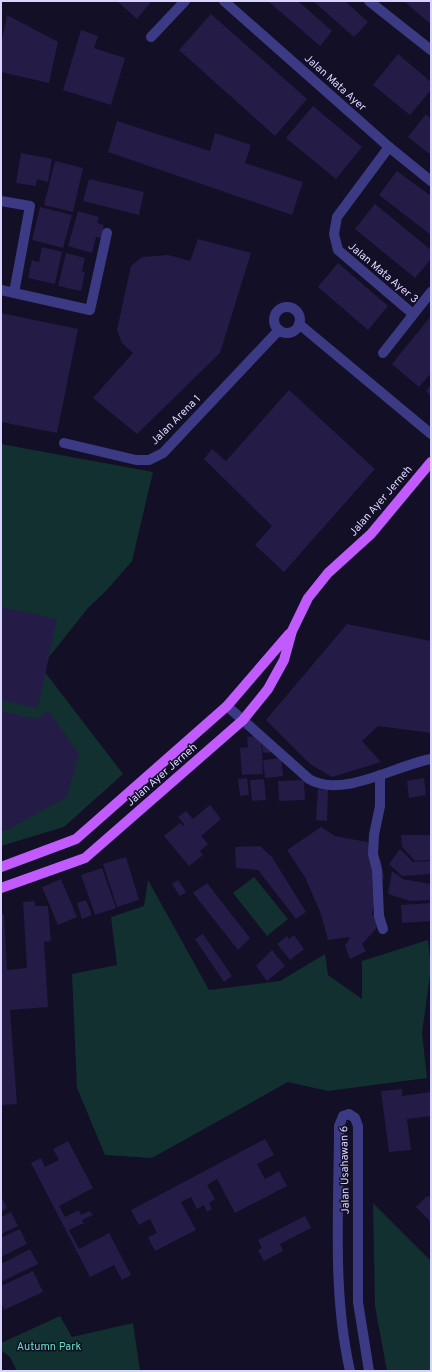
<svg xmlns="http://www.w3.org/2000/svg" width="432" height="1372" font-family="Overpass,sans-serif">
  <rect width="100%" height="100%" fill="#130f26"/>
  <g fill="#12302f">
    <path d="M1,444L153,472L132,561L106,591L88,608L41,667L123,774L64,827L1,846Z"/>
    <path d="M254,877L288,919L267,936L233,893Z"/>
    <path d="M148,880L209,990L280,981L325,954L328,975L362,999V961L428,940L431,968L422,1033L427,1078L328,1091L288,1082L152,1158L105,1155L77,1088L72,974L117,965L111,917L144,906Z"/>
    <path d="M373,1203L431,1261V1371H387L375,1306Z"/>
    <path d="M60,1316L72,1337L133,1323L140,1371H17L10,1357L1,1350V1343Z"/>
  </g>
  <g fill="#241b47">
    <path d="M117,1H152L137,19Z"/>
    <path d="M268,1H298L332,31L320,46Z"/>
    <path d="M313,1H345L368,22L354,37Z"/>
    <path d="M404,1H431V24L420,15Z"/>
    <path d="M211,14L307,99L275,136L179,50Z"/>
    <path d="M7,15L58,42L49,83L1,72V45Z"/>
    <path d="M81,30L98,36L94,48L125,58L111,105L63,90Z"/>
    <path d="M398,54L431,82V90L410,115L373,85Z"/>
    <path d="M313,106L362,147L336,179L286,138Z"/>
    <path d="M426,114L431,119V155L408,137Z"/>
    <path d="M117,121L210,151L215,133L251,145L245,163L303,182L292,215L108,152Z"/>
    <path d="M21,153L52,159L48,182L37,179L36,186L16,183Z"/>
    <path d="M55,161L83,168L73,212L44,205Z"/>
    <path d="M397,171L431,196V235L379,195Z"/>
    <path d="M89,179L144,192L139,215L83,201Z"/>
    <path d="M375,204L431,250V259L415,278L355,229Z"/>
    <path d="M40,207L72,215L63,248L32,240Z"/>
    <path d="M78,211L99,217L97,223L104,225L101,238L96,237L92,253L68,246Z"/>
    <path d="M198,239L251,253L220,353L137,434L93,398L133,353L122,343L117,330L131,266L142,257L168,255L190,261Z"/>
    <path d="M42,247L62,252L55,284L28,278L32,260L39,262Z"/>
    <path d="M66,253L85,258L82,271L85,272L81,291L58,286Z"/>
    <path d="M338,263L388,306L368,330L318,287Z"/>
    <path d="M1,313L78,329L57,433L1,422Z"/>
    <path d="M431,316V373L419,387L392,364Z"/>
    <path d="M431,385V396L426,391Z"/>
    <path d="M289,390L375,469L284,572L255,545L272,526L204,459L212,449L226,461Z"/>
    <path d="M1,607L57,619L38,708L1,700Z"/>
    <path d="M347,624L431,641V733L378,726L362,741L381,762L332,777L310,764L266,720Z"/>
    <path d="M1,711L37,719L49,711L79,754L67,797L7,830H1Z"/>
    <path d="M261,736L263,774L242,775L240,748L248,747L247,737Z"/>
    <path d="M262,744L275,752L263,753Z"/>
    <path d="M281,758L283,776L265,778L263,760Z"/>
    <path d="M247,778L249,795L240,796L238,779Z"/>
    <path d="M424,778L426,795L409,798L407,781Z"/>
    <path d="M264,779L266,800L252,801L250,780Z"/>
    <path d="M304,780L305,800L279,801L278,781Z"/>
    <path d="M318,789L328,790L327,821L316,820Z"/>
    <path d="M210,805L221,819L201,836L208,844L200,851L203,855L189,866L164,836L180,823L183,826L184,824L178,817L186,811L193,819Z"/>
    <path d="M321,827L335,836L367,842L375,849L381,862L384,877L377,891L372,914L382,922L362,944L366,951L350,959L345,946L350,937L328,940L321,914L305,877L287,850Z"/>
    <path d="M401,835H431V860L415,861L402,847Z"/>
    <path d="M260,846L272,857L306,912L296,919L258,870L236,868L235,847Z"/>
    <path d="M400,849L413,862L431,861V874L402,876L389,864Z"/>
    <path d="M126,857L139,900L117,907L103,864Z"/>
    <path d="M102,868L116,908L95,915L81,875Z"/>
    <path d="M392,871L403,879L431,884V900L410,901L388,894Z"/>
    <path d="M61,879L77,917L58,925L42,887Z"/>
    <path d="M178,880L186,892L180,896L172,884Z"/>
    <path d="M207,883L250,938L238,950L193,893Z"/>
    <path d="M86,900L92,915L82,919L77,903Z"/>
    <path d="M35,901V906H48L51,941L44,942L48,1007L10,1010L17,1104L1,1105V915L4,914L7,970L27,968L23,902Z"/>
    <path d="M431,903V921L402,923L401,905Z"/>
    <path d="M203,934L232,976L224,982L195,939Z"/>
    <path d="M294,935L304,949L290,960L277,944L287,936L289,939Z"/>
    <path d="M272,950L285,966L267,981L256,966Z"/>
    <path d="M402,1089V1096L431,1092V1116L407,1119L411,1150L389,1152L381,1091Z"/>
    <path d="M265,1139L274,1155L257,1164L265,1179L279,1171L287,1186L235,1213L217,1179L207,1185L215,1199L209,1203L212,1209L207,1212L204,1205L197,1209L191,1197L181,1202L196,1230L155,1251L148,1237L157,1233L150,1219L139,1225L131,1210Z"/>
    <path d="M68,1141L93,1188L59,1206L65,1217L79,1210L81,1215L89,1211L93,1215L82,1220L84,1223L69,1230L79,1249L109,1233L131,1275L122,1280L114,1265L90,1277L31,1163L41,1158L45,1167L59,1160L53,1149Z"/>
    <path d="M1,1196L7,1208L1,1212Z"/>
    <path d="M427,1196L431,1197V1222L416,1207Z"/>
    <path d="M11,1212L18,1226L1,1234V1217Z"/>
    <path d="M305,1216L311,1228L280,1244L283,1251L264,1261L258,1250L262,1248L258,1240Z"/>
    <path d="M20,1229L27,1244L1,1257V1238Z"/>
    <path d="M30,1249L38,1264L3,1281L1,1276V1264Z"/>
    <path d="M33,1271L43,1292L4,1310L1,1303V1286Z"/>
  </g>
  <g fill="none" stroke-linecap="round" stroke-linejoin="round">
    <g stroke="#3d3a85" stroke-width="10">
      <path d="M224,1L389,147L431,181"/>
      <path d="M369,1L431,50"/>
      <path d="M151,37L185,1"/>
      <path d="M389,147L337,217L334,234L338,250L413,314"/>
      <path d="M1,201L30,206L14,293"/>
      <path d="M1,290L90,310L107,233"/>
      <circle cx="287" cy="320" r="13"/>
      <path d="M299,324L431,434"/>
      <path d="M383,353L431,292"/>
      <path d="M64,443L136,460H149L163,453L279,330"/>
      <path d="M227,706L309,779C342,799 396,765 431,759"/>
      <path d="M380,775V806L374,835L373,854L377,870L379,916L383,929"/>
      <path d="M350,1371C332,1292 339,1207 339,1126L343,1116L349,1114L355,1118L358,1126V1302L369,1371"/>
    </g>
    <g stroke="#c25bff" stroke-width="10">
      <path d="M1,867L76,839L227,706L289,634"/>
      <path d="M1,888L85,858L243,720L268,689L284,660L292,631L308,598L328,573L371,534L431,462"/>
    </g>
  </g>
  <g text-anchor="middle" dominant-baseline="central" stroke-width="3" stroke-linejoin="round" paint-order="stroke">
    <g font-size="11" fill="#d9d4ff" stroke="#130f26">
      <text transform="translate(335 83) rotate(42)">Jalan Mata Ayer</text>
      <text transform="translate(383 273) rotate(40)">Jalan Mata Ayer 3</text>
      <text transform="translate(176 420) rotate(-45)">Jalan Arena 1</text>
      <text transform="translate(381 501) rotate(-49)">Jalan Ayer Jerneh</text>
      <text transform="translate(162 775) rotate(-41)">Jalan Ayer Jerneh</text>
      <text transform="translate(345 1170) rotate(-91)">Jalan Usahawan 6</text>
    </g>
    <g font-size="11" fill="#5fe0c0" stroke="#130f26">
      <text x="49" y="1347">Autumn Park</text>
    </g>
  </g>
  <rect width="432" height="1372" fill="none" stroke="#d9d4ff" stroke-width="4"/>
</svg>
